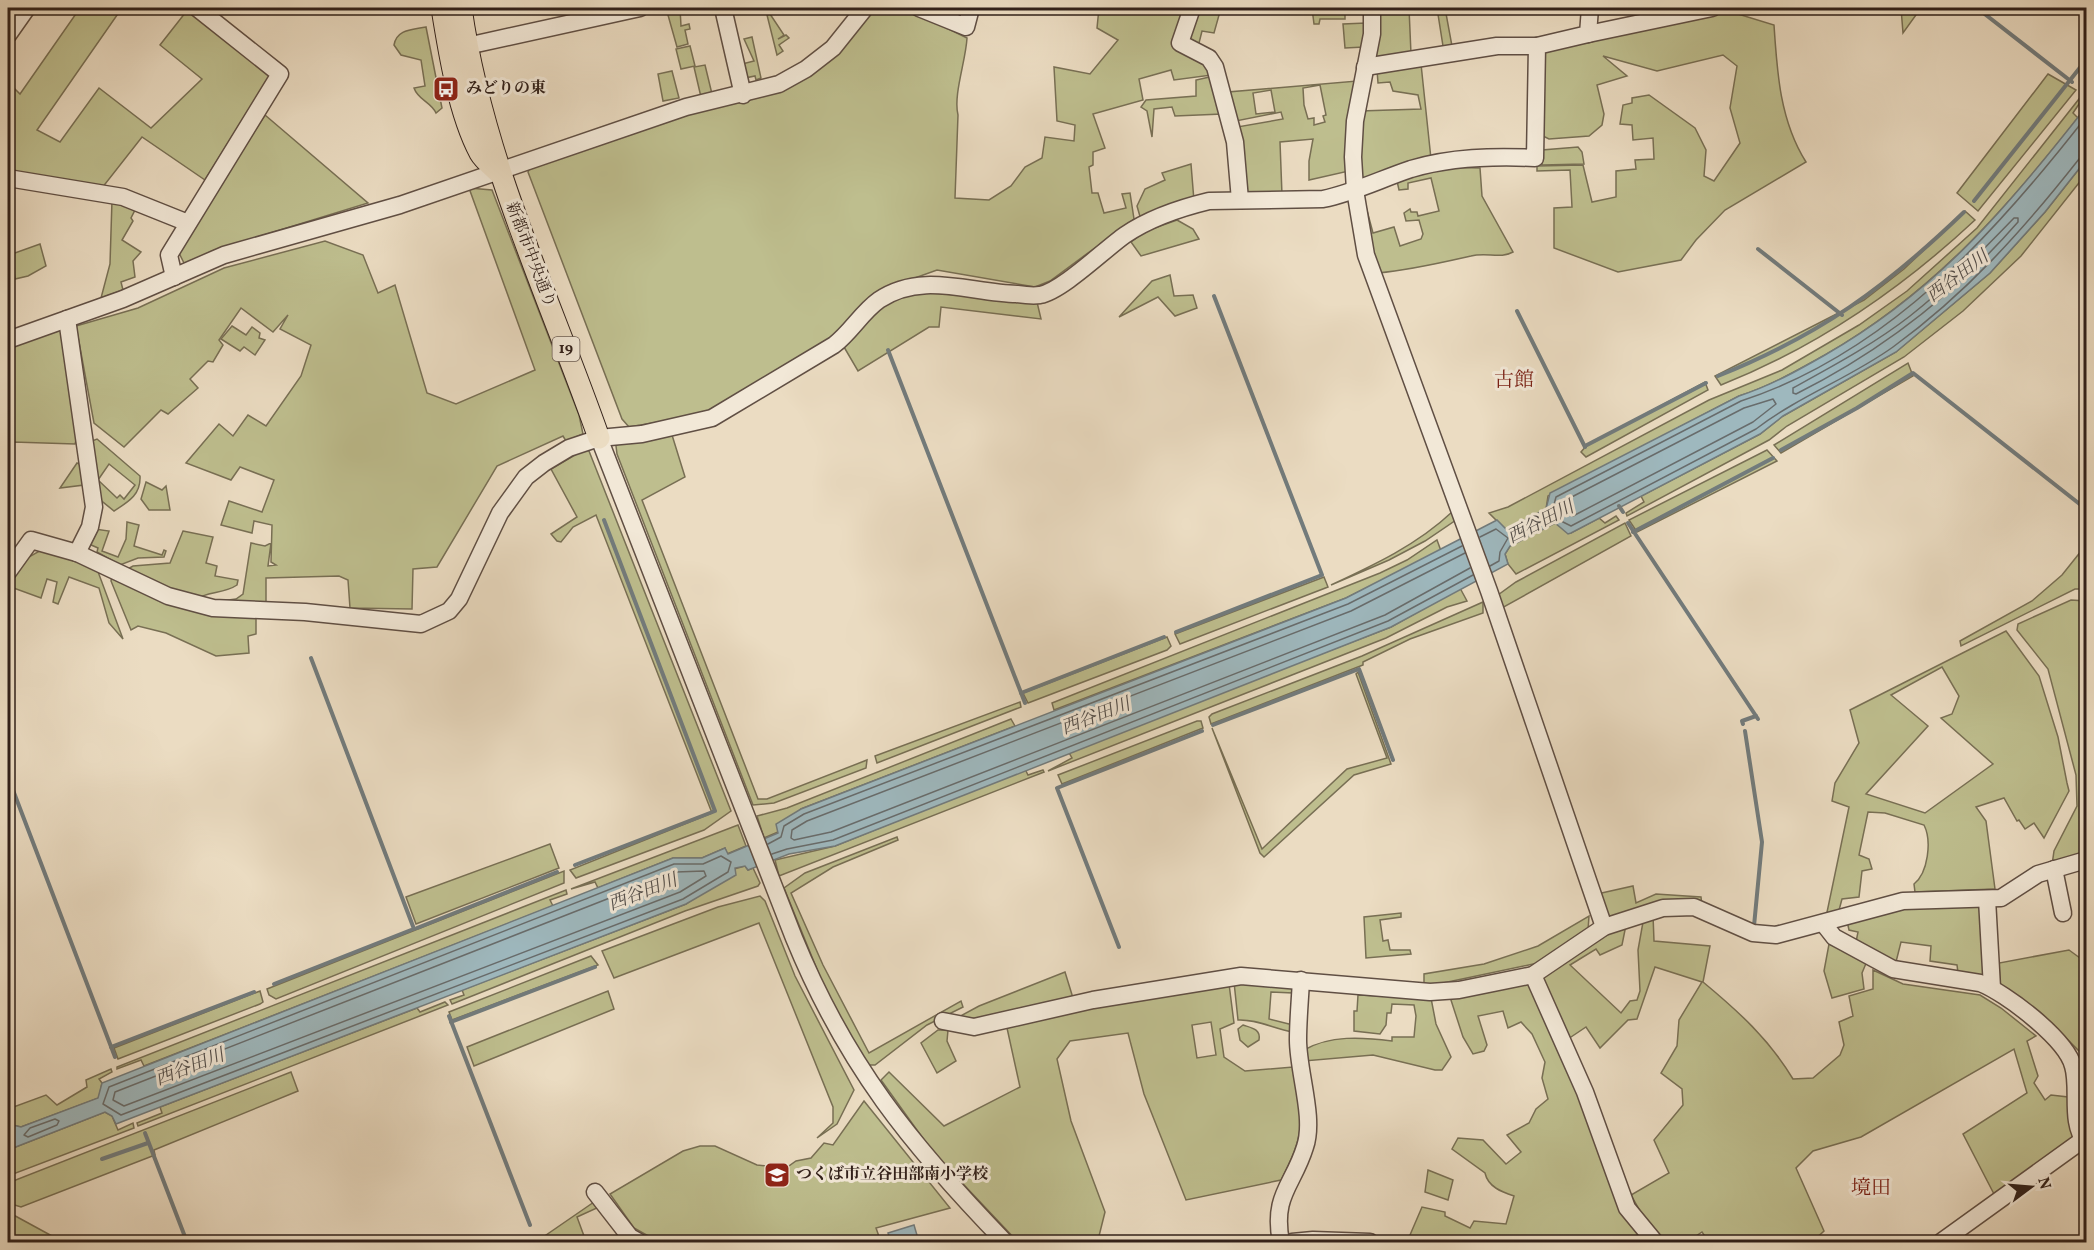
<svg xmlns="http://www.w3.org/2000/svg" width="2094" height="1250" font-family="Vollkorn,'Noto Serif JP',serif">
  <rect width="100%" height="100%" fill="#ebdcc2"/>
  <filter id="stains"><feTurbulence type="fractalNoise" baseFrequency=".00333" numOctaves="4"/><feColorMatrix values="0 0 0 0 .2 0 0 0 0 .09 0 0 0 0 .02 0 0 0 .5 -.17"/></filter>
  <radialGradient id="worn" r=".72"><stop offset=".6" stop-color="#630" stop-opacity="0"/><stop offset="1" stop-color="#630" stop-opacity=".3"/></radialGradient>
  <g fill="#bebe8e" stroke="#786f54" stroke-width="1.5" fill-rule="evenodd">
    <path d="M80,8H122L37,130L60,142L99,88L151,128L202,79L160,45L189,8L273,71L205,180L142,137L102,188L8,172V82L20,94Z"/>
    <path d="M666,8H680L681,26L689,24L690,29L685,30L688,44L677,47Z"/>
    <path d="M871,8H906L967,38C966,60 953,95 958,115L955,198L989,200L1011,186L1025,167L1042,158L1045,137L1074,141L1075,125L1057,121L1054,67L1090,74L1118,40L1097,28L1099,8H1186L1174,43L1203,59L1212,75L1174,80L1171,70L1139,79L1143,100L1093,114L1105,148L1093,152V165L1089,167L1092,193H1098L1104,213L1126,208L1122,194L1130,193L1134,219L1050,281L1035,287L937,270L887,288L840,333L706,414L629,427L622,419L528,172L530,167L687,114L775,92Z"/>
    <path d="M1198,8H1221L1214,33L1202,31L1198,47L1187,40Z"/>
    <path d="M1312,8H1345V19H1320L1319,24H1314Z"/>
    <path d="M1376,8H1409L1411,54L1373,58Z"/>
    <path d="M1437,8H1445L1452,46H1443Z"/>
    <path d="M1901,8H1921L1903,33Z"/>
    <path d="M1725,10L1774,25C1777,72 1780,121 1806,162L1725,210L1696,240L1681,260L1618,272L1554,248V208L1572,207L1570,170L1537,171V166L1583,165L1592,202L1616,197V171L1636,169L1635,160L1654,159L1653,138L1633,140L1632,125L1620,124L1623,105L1632,103V98L1649,95L1695,128L1706,150L1704,176L1714,181L1740,143L1730,108L1737,66L1723,55L1657,71L1603,56L1627,76L1597,85L1604,114L1602,125L1589,136L1549,139L1543,136L1544,52Z"/>
    <path d="M770,14L784,35L778,39L786,35L789,38L779,45L783,51L777,55L767,15Z"/>
    <path d="M1366,23L1364,47L1345,48L1343,24Z"/>
    <path d="M426,27L442,108L436,113C431,102 418,100 414,88L425,86L421,60L401,55L394,45C397,29 412,30 426,27Z"/>
    <path d="M752,37L761,78L756,80L755,76L745,78L742,64L754,61L744,39Z"/>
    <path d="M690,46L695,66L681,69L676,49Z"/>
    <path d="M1421,64L1431,159L1363,180L1359,155L1360,111L1421,109L1418,95L1393,91L1390,82L1378,83L1377,70Z"/>
    <path d="M705,65L712,94L701,97L694,67Z"/>
    <path d="M672,71L679,98L663,101L658,74Z"/>
    <path d="M2048,74L2076,90L1978,211L1957,193Z"/>
    <path d="M1214,76L1222,114L1175,116L1172,107L1154,109L1152,137L1147,111L1141,107L1146,100L1196,96V80Z"/>
    <path d="M1357,81L1349,171L1309,180V161L1313,139L1280,142L1282,195L1243,194L1237,127L1283,119L1281,112L1236,121L1228,92ZM1320,85L1326,115L1323,116L1325,122L1314,125V118L1308,119L1304,105L1303,88ZM1271,90L1275,112L1256,114L1253,93Z"/>
    <path d="M2079,99L2081,101L2073,113L2078,118C2003,213 1931,294 1825,355C1796,371 1770,386 1739,396L1548,496L1546,509L1506,530L1489,513L1508,507L1709,400L1782,370L1859,325L1907,291L1977,228Z"/>
    <path d="M265,115L368,203L212,251L185,265L178,251Z"/>
    <path d="M1578,147L1582,152L1584,164L1542,165V150Z"/>
    <path d="M2086,160V174L2021,256L1963,311L1904,357L1787,426L1769,440L1627,516L1626,513L1644,502L1641,496L1760,434L1783,416L1896,352L1990,273L2045,212Z"/>
    <path d="M1191,164L1194,201L1141,220L1137,206L1145,189L1165,180L1162,173Z"/>
    <path d="M1438,167L1480,168L1482,196L1513,252C1501,259 1486,252 1471,256C1440,263 1411,270 1378,273L1371,250L1365,203L1373,233L1394,227L1400,246L1421,239L1423,234L1419,220L1406,221L1404,213L1410,209L1411,212H1417L1418,216L1439,211L1431,178L1408,183V189L1399,190L1397,181Z"/>
    <path d="M469,188L492,190L579,415L583,434L566,441L563,436L497,466L437,567L413,569L412,609L350,608L348,580L339,576L266,578V605L213,602L236,599L243,594L251,543L265,546L271,543L268,566L276,565L271,562L272,525L254,521L252,533L221,525L229,501L262,512L274,480L240,467L231,480L186,463L219,424L233,436L248,415L266,426L301,376L311,345L280,329L288,315L273,332L241,308L219,340L223,345L213,362L208,361L190,379L198,388L168,414L161,410L124,447L94,423L76,326L138,308L224,268L325,241L363,255L378,293L395,285L427,393L456,404L535,370Z"/>
    <path d="M112,200L135,210L131,218L133,221L122,240L141,252L133,261L135,277L121,282L123,290L101,298L110,264Z"/>
    <path d="M1965,211L1975,220C1900,290 1817,347 1721,385L1715,376L1864,300L1904,269Z"/>
    <path d="M1177,220L1193,229L1199,239L1141,256L1131,242L1146,231Z"/>
    <path d="M40,244L46,266L28,276L15,279L12,254Z"/>
    <path d="M1170,275L1174,296L1193,295L1197,308L1175,316L1158,297L1119,317L1152,281Z"/>
    <path d="M932,293L1037,302L1041,319L941,307L939,327H929L858,371L844,347C860,329 880,302 904,295C912,292 923,294 932,293Z"/>
    <path d="M63,326L78,434L75,444L13,442L8,449V345Z"/>
    <path d="M232,326L246,335L252,327L260,333L259,338L265,340L255,355L244,347L240,351L221,339Z"/>
    <path d="M1908,363L1913,376L1781,453L1774,445Z"/>
    <path d="M1705,382L1708,390L1586,457L1581,452L1587,445Z"/>
    <path d="M672,435L685,477L642,500L758,799H767L867,760L866,768L774,803L753,805L617,454L616,446L620,441Z"/>
    <path d="M97,439L140,476C141,495 128,502 114,511L98,498L92,441ZM109,464L135,485L124,499L120,495L117,498L98,480Z"/>
    <path d="M585,449L589,451L731,811L704,830L576,878L570,870L712,813L596,515L573,527L561,542L557,541L551,534L577,517L551,469Z"/>
    <path d="M1767,450L1777,461L1637,532L1629,520Z"/>
    <path d="M77,463L82,465L84,485L60,488Z"/>
    <path d="M146,482L162,490L166,486L170,510H149L141,499Z"/>
    <path d="M1452,512L1456,520L1425,541L1389,560L1331,585C1374,565 1417,545 1452,512Z"/>
    <path d="M1616,516L1619,520L1516,574L1508,564L1505,554L1510,546L1555,523L1571,533L1599,518L1605,523Z"/>
    <path d="M127,522L139,525L134,546L162,555L164,550L166,551L164,557L138,558L120,565L97,552L98,548L89,544L95,529L109,531L102,551L118,557L126,539Z"/>
    <path d="M1625,523L1631,536L1502,608L1498,595L1516,582Z"/>
    <path d="M183,531L213,537L206,563L217,566L215,576L238,580L237,585C224,594 208,591 194,600L126,570L133,566L170,563Z"/>
    <path d="M1437,540L1441,551L1346,598L1054,710L1052,703L1380,573L1407,560Z"/>
    <path d="M2086,545V589H2075L1961,646L1960,641L2032,601L2062,575Z"/>
    <path d="M43,549L97,569L123,639L109,623L99,588L69,577L58,604L53,602L57,582L47,579L41,598L8,586V579H13L27,558Z"/>
    <path d="M112,576L256,617V634L248,636L249,653L216,656L166,633L138,626L131,630L111,581Z"/>
    <path d="M1324,577L1328,587L1180,644L1175,634Z"/>
    <path d="M1460,588L1467,601L1447,607L1386,638L1048,771L1072,758L1068,751L1391,627Z"/>
    <path d="M2071,600L2086,601V854L2052,865L2054,851L2077,806L2076,775L2048,669L2017,630L2018,624Z"/>
    <path d="M1483,602V613L1410,639L1363,662V665L1211,724L1209,717L1212,714L1362,656Z"/>
    <path d="M2006,631L2039,676L2058,737L2067,783L2069,791L2044,838L2034,823L2025,829L2019,820L2017,821L2004,798L1976,807L1986,821L1995,889L1915,892L1914,884C1928,873 1932,841 1924,825L1885,813L1868,812L1859,855L1869,859L1872,869L1862,871L1859,897L1842,899L1838,914L1826,917L1849,807L1832,801L1835,783L1859,743L1850,710ZM1942,667L1959,696L1952,714L1941,718L1993,764L1925,813L1866,794L1928,726L1891,695Z"/>
    <path d="M1167,637L1171,646L1167,650L1028,703L1023,693Z"/>
    <path d="M1358,672L1391,764L1354,775L1264,857L1260,853L1212,728L1262,849L1347,769L1387,758L1356,674Z"/>
    <path d="M1020,702L1021,707L877,763L875,756Z"/>
    <path d="M1011,719L1015,726L801,809L778,832L764,838L757,816L787,808Z"/>
    <path d="M1197,721H1201L1203,728L1062,784L1058,775Z"/>
    <path d="M1025,769L1028,775L1043,770L1044,772L779,876L775,860L835,846Z"/>
    <path d="M738,825L746,846L727,854L725,848L702,858H673L598,888L595,882L571,889Z"/>
    <path d="M897,837L898,840L833,867L791,893L823,965L869,1053L961,1001L963,1007L927,1025L875,1065H868L829,999L784,888L805,873Z"/>
    <path d="M550,844L559,868L416,924L406,897Z"/>
    <path d="M745,866L748,870L753,868L760,883L758,886L685,911L452,1004L450,1000L464,995L462,990L686,904L734,869Z"/>
    <path d="M564,871V883L276,999L269,995L267,989Z"/>
    <path d="M1633,886L1636,903L1656,894L1701,897L1702,906L1609,918L1597,894Z"/>
    <path d="M566,890L567,894L550,900L553,906L144,1066L141,1060L117,1069V1067Z"/>
    <path d="M760,896L765,901L795,976L854,1090L837,1124L817,1138L833,1123V1107L759,923L614,978L602,951L718,907Z"/>
    <path d="M1984,905L1988,977L1958,973L1957,965L1930,961L1931,946L1901,942L1896,962L1856,942L1858,932L1849,930L1847,921L1905,907Z"/>
    <path d="M1401,913V917L1380,920L1383,941L1388,940L1390,950H1410L1411,954L1366,958L1364,917Z"/>
    <path d="M1653,915L1654,941L1710,946L1703,982C1738,1011 1769,1039 1793,1079L1813,1078L1840,1055L1844,1045L1839,1022L1853,1016L1849,996L1873,989V970L1903,984L1980,995L2001,1008L2036,1036L2027,1041L2038,1076L2034,1083L2045,1100L2051,1095L2068,1097L2069,1121L2074,1140L1995,1196L1963,1134L2027,1093L2014,1049L1861,1137L1813,1151L1796,1168L1824,1231L1812,1242H1709L1702,1232L1687,1242H1663L1652,1232L1631,1195L1669,1173L1654,1140L1683,1105L1682,1089L1661,1073L1677,1046L1679,1020L1702,982L1655,967L1637,1019L1628,1020L1600,1048L1586,1027L1568,1039L1539,976L1605,932L1626,925L1622,945L1600,955L1596,949L1570,965L1621,1013L1630,1001L1637,1000L1640,991L1638,950L1643,922Z"/>
    <path d="M1589,916L1588,930L1538,963L1424,987V974L1484,964L1538,946Z"/>
    <path d="M1829,944L1867,961L1862,973L1864,989L1832,998L1824,971Z"/>
    <path d="M2069,950L2080,958L2086,956V1052L2082,1054L2055,1027L2000,984L1999,963Z"/>
    <path d="M591,956L598,965L452,1020L449,1012Z"/>
    <path d="M1065,972L1073,998L978,1020L955,1019L979,1006Z"/>
    <path d="M1527,981L1608,1160L1627,1220L1646,1242H1407L1422,1207L1445,1212V1216L1470,1228L1474,1221L1506,1224L1514,1196C1502,1192 1488,1187 1485,1173L1452,1149L1458,1138L1483,1140L1506,1164L1521,1152L1507,1135L1529,1123L1536,1109L1548,1099L1542,1078L1545,1062L1532,1034L1521,1022L1508,1028L1503,1011L1478,1016L1487,1045L1484,1051L1473,1054L1463,1037L1450,997Z"/>
    <path d="M1234,982L1295,987L1293,1032C1274,1029 1257,1019 1238,1020ZM1271,992L1293,993V1025L1269,1019Z"/>
    <path d="M1229,984L1234,1023L1220,1029L1224,1057L1245,1071L1293,1067C1301,1121 1308,1130 1281,1180L1186,1200L1144,1094L1128,1033L1070,1041L1057,1059L1071,1121L1105,1212L1099,1236L1105,1242H1018L932,1151L881,1080L889,1072L944,1126L1020,1087L1007,1028L1092,1005ZM1211,1022L1216,1055L1197,1058L1192,1025Z"/>
    <path d="M260,991L263,1002L260,1004L118,1059L114,1048Z"/>
    <path d="M608,991L614,1009L474,1066L467,1047Z"/>
    <path d="M1358,995L1431,998L1436,1024L1451,1057L1442,1070H1435L1373,1055L1304,1061V1050C1330,1035 1362,1037 1392,1041V1037H1414L1416,1016L1414,1005L1392,1004L1391,1013H1387L1386,1025L1380,1034L1354,1031V1011H1357Z"/>
    <path d="M445,1002L448,1005L138,1126L137,1123L162,1113L160,1107L417,1008L420,1012Z"/>
    <path d="M1243,1025C1252,1028 1261,1029 1259,1040L1248,1047L1240,1040L1238,1029Z"/>
    <path d="M938,1030H948L947,1041L956,1061L937,1073L921,1043Z"/>
    <path d="M111,1069L112,1072L99,1079L102,1083L99,1098L21,1127L8,1124V1109L46,1095L57,1105L87,1087L86,1080Z"/>
    <path d="M291,1072L298,1091L154,1150L155,1155L21,1207L8,1203V1183Z"/>
    <path d="M864,1101L950,1208L876,1228L881,1242H659L634,1228L610,1194L683,1151L700,1146H715L757,1165L786,1168L796,1161L811,1158L824,1143L833,1145Z"/>
    <path d="M105,1112L112,1116L118,1130L133,1123L134,1128L8,1176V1150Z"/>
    <path d="M1428,1170L1453,1180L1448,1200L1425,1192Z"/>
    <path d="M594,1202L597,1208L577,1217L584,1236L581,1238L583,1242H536Z"/>
    <path d="M8,1212L63,1242H8Z"/>
  </g>
  <g fill="#9eb8be" stroke="#727b7c" stroke-width="1.5">
    <path d="M2086,107V160L2045,212L1990,273L1896,352L1783,416L1760,434L1571,533L1568,534L1555,523L1510,546L1505,554L1508,564L1391,627L835,846L789,854L748,870L745,866L735,868L736,875L686,904L116,1124L112,1116L105,1112L8,1150V1124L21,1127L98,1098L102,1083L673,858H702L725,848L728,854L778,833L776,824L801,809L1346,598L1497,520L1507,530L1546,509L1550,493L1739,396C1770,386 1797,371 1825,355C1937,291 2008,207 2086,107Z"/>
    <path d="M914,1225L919,1242H891L888,1233Z"/>
  </g>
  <g fill="none" stroke-linecap="round" stroke-linejoin="round">
    <g stroke="#686c6c" stroke-width="1.5">
      <path d="M2086,117C1994,235 1888,353 1741,401L1556,497L1551,516L1571,526L1756,429C1799,396 1850,378 1893,347C1966,294 2024,229 2079,159L2086,157"/>
      <path d="M2014,218H2018V222C1955,294 1882,351 1796,394L1793,393V388C1833,366 1874,344 1910,316C1948,286 1981,252 2014,218Z"/>
      <path d="M1773,399L1776,404L1753,422L1573,516L1560,509L1562,502L1744,408Z"/>
      <path d="M1480,537L1496,529L1508,538L1500,552L1499,561L1490,566"/>
      <path d="M1465,553L1351,611L807,821L792,830L791,838L794,840L831,832L1385,615L1470,568"/>
      <path d="M768,844L781,837L784,826L804,814L1348,604L1462,546"/>
      <path d="M772,854L787,849L833,840L1388,621L1473,575"/>
      <path d="M721,856L731,862L728,872L683,899L121,1115L103,1104L109,1087L674,864H703Z"/>
      <path d="M704,871L706,876L680,892L124,1106L113,1100L115,1092L676,872Z"/>
      <path d="M55,1119L59,1121L57,1125L28,1137L24,1135L30,1128Z"/>
    </g>
    <g stroke="#727b7c" stroke-width="4">
      <path d="M1977,8L2072,82"/>
      <path d="M2085,94L2086,95"/>
      <path d="M1974,201L2086,60"/>
      <path d="M1758,249L1842,315"/>
      <path d="M1517,311L1585,447"/>
      <path d="M888,350L1025,703"/>
      <path d="M1718,376C1820,335 1885,288 1964,212"/>
      <path d="M1585,446L1706,383"/>
      <path d="M1781,450L1857,408L1913,373L2086,509"/>
      <path d="M1619,506L1623,512"/>
      <path d="M1628,523L1758,719"/>
      <path d="M1633,532L1773,458"/>
      <path d="M1176,632L1322,575L1214,296"/>
      <path d="M311,658L414,929"/>
      <path d="M1021,693L1164,637"/>
      <path d="M1743,724L1742,721L1756,716"/>
      <path d="M1213,725L1359,669L1393,760"/>
      <path d="M1745,731L1762,842L1754,926"/>
      <path d="M8,777L115,1057"/>
      <path d="M575,865L715,811L604,520"/>
      <path d="M417,928L557,872"/>
      <path d="M1119,947L1057,788L1202,731"/>
      <path d="M274,984L411,930"/>
      <path d="M449,1016L530,1225"/>
      <path d="M451,1022L595,967"/>
      <path d="M111,1047L254,992"/>
      <path d="M145,1133L187,1242"/>
      <path d="M102,1159L148,1143"/>
    </g>
    <g stroke="#604f44" stroke-width="19">
      <g id="minor">
        <path d="M723,8L743,95"/>
        <path d="M919,8L966,27L971,8"/>
        <path d="M1192,8L1180,43L1209,58L1215,67L1235,142L1240,200"/>
        <path d="M1372,8V34L1355,121L1353,157L1355,190L1366,255L1489,591L1604,927"/>
        <path d="M1588,34L1712,8"/>
        <path d="M8,35L27,8"/>
        <path d="M467,46L640,8"/>
        <path d="M1365,67L1497,46H1537"/>
        <path d="M8,178L123,197L188,223"/>
        <path d="M174,277L169,255L280,74L197,8"/>
        <path d="M67,319L94,507L90,527L77,553"/>
        <path d="M8,340L123,299L224,255L400,205L686,107L779,84L806,69L833,48L865,8"/>
        <path d="M599,438L794,938C846,1065 911,1145 1005,1242"/>
        <path d="M8,572L31,540L77,553L168,596L213,608L305,612L421,624L449,611L459,599L500,513L526,477L544,463L569,448L599,438L642,434L712,418L834,345C851,332 862,312 879,300C922,271 970,293 1017,294C1024,295 1033,296 1040,295C1062,291 1105,249 1125,235C1150,218 1180,208 1209,201L1323,199C1353,193 1381,179 1411,169C1451,157 1493,156 1535,158L1537,46L1588,34L1590,8"/>
        <path d="M2054,869L2063,913"/>
        <path d="M1987,899L1992,988"/>
        <path d="M1823,923L1834,937L1893,969L1980,983C2006,993 2066,1039 2073,1066C2080,1089 2069,1122 2086,1143"/>
        <path d="M1533,975L1585,1092L1627,1208L1655,1242"/>
        <path d="M943,1021L974,1027L1093,1000L1241,976L1430,992L1459,990L1533,975L1604,927L1663,908L1694,907L1753,933L1776,935L1903,901L2001,898L2038,874L2086,860"/>
        <path d="M595,1192L630,1237L639,1242"/>
        <path d="M1281,1242C1272,1195 1293,1186 1305,1147C1315,1118 1298,1072 1298,1040C1298,1020 1300,1000 1301,980"/>
        <path d="M1292,1242L1313,1240L1370,1242"/>
        <path d="M1941,1242L2084,1139"/>
      </g>
    </g>
    <g stroke="#31201a" stroke-width="23">
      <g id="major">
        <path d="M442,8C449,52 459,114 480,153C484,160 493,167 499,173"/>
        <path d="M461,8C482,158 549,296 599,438"/>
      </g>
    </g>
    <use href="#minor" stroke="#f2e8d7" stroke-width="16"/>
    <use href="#major" stroke="#ebdcc2" stroke-width="21"/>
  </g>
  <defs>
    <g id="bus-square" transform="scale(1.35)"><rect x="-9" y="-9" width="18" height="18" rx="4" fill="#8f2418" stroke="#f2e8d7"/><path d="M-5-6H5V4H4V6H2V4H-2V6H-4V4H-5ZM-3.5-4V0h7V-4ZM-3.5 1.2v1.5H-2V1.2ZM2 1.2v1.5H3.5V1.2Z" fill="#fff"/></g>
    <g id="school-square" transform="scale(1.35)"><rect x="-9" y="-9" width="18" height="18" rx="4" fill="#8f2418" stroke="#f2e8d7"/><path d="M0-5L7-2L0 1L-7-2ZM-4 1L0 2.5L4 1V4Q0 6-4 4Z" fill="#fff"/></g>
  </defs>
  <g fill-rule="evenodd">
    <use href="#bus-square" x="446" y="89"/>
    <use href="#school-square" x="777" y="1175"/>
  </g>
  <g text-anchor="middle" dominant-baseline="central" stroke-width="6" stroke-linejoin="round" paint-order="stroke">
    <rect fill="#f2e8d7" stroke="#6b5c53" stroke-width="1.5" x="552.5" y="337" width="27" height="24" rx="4.5"/>
    <g font-size="15" font-weight="bold" fill="#31201a">
      <text x="566" y="349">19</text>
    </g>
    <g font-size="16" font-weight="bold" fill="#31201a" stroke="#f2e8d7" text-anchor="start">
      <text x="466" y="89">みどりの東</text>
      <text x="796" y="1175">つくば市立谷田部南小学校</text>
    </g>
    <g font-size="16" fill="#31201a" stroke="#f2e8d7">
      <text transform="translate(530 255) rotate(69)">新都市中央通り</text>
    </g>
    <g font-size="18" font-style="italic" fill="#524e4b" stroke="#f2e8d7">
      <text transform="translate(1958 277) rotate(-37)">西谷田川</text>
      <text transform="translate(1541 523) rotate(-27)">西谷田川</text>
      <text transform="translate(1096 717) rotate(-21)">西谷田川</text>
      <text transform="translate(643 893) rotate(-21)">西谷田川</text>
      <text transform="translate(190 1068) rotate(-21)">西谷田川</text>
    </g>
    <g font-size="20" fill="#7a1f14" stroke="#f2e8d7">
      <text x="1514" y="381">古館</text>
      <text x="1871" y="1189">境田</text>
    </g>
  </g>
  <rect width="2094" height="1250" fill="none" stroke="#ebdcc2" stroke-width="30"/>
  <rect x="9" y="9" width="2076" height="1232" fill="none" stroke="#31201a" stroke-width="3"/>
  <rect x="15" y="15" width="2064" height="1220" fill="none" stroke="#31201a" stroke-width="1.5"/>
  <g transform="translate(2031 1187) rotate(74)" stroke="#f2e8d7" stroke-width="4.5" paint-order="stroke">
  <path d="M0-4.5L10 22L0 15L-10 22Z" fill="#31201a"/>
  <text y="-9" font-size="16" font-weight="bold" text-anchor="middle" fill="#31201a">N</text>
  </g>
  <rect width="100%" height="100%" filter="url(#stains)"/>
  <rect width="100%" height="100%" fill="url(#worn)"/>
</svg>
